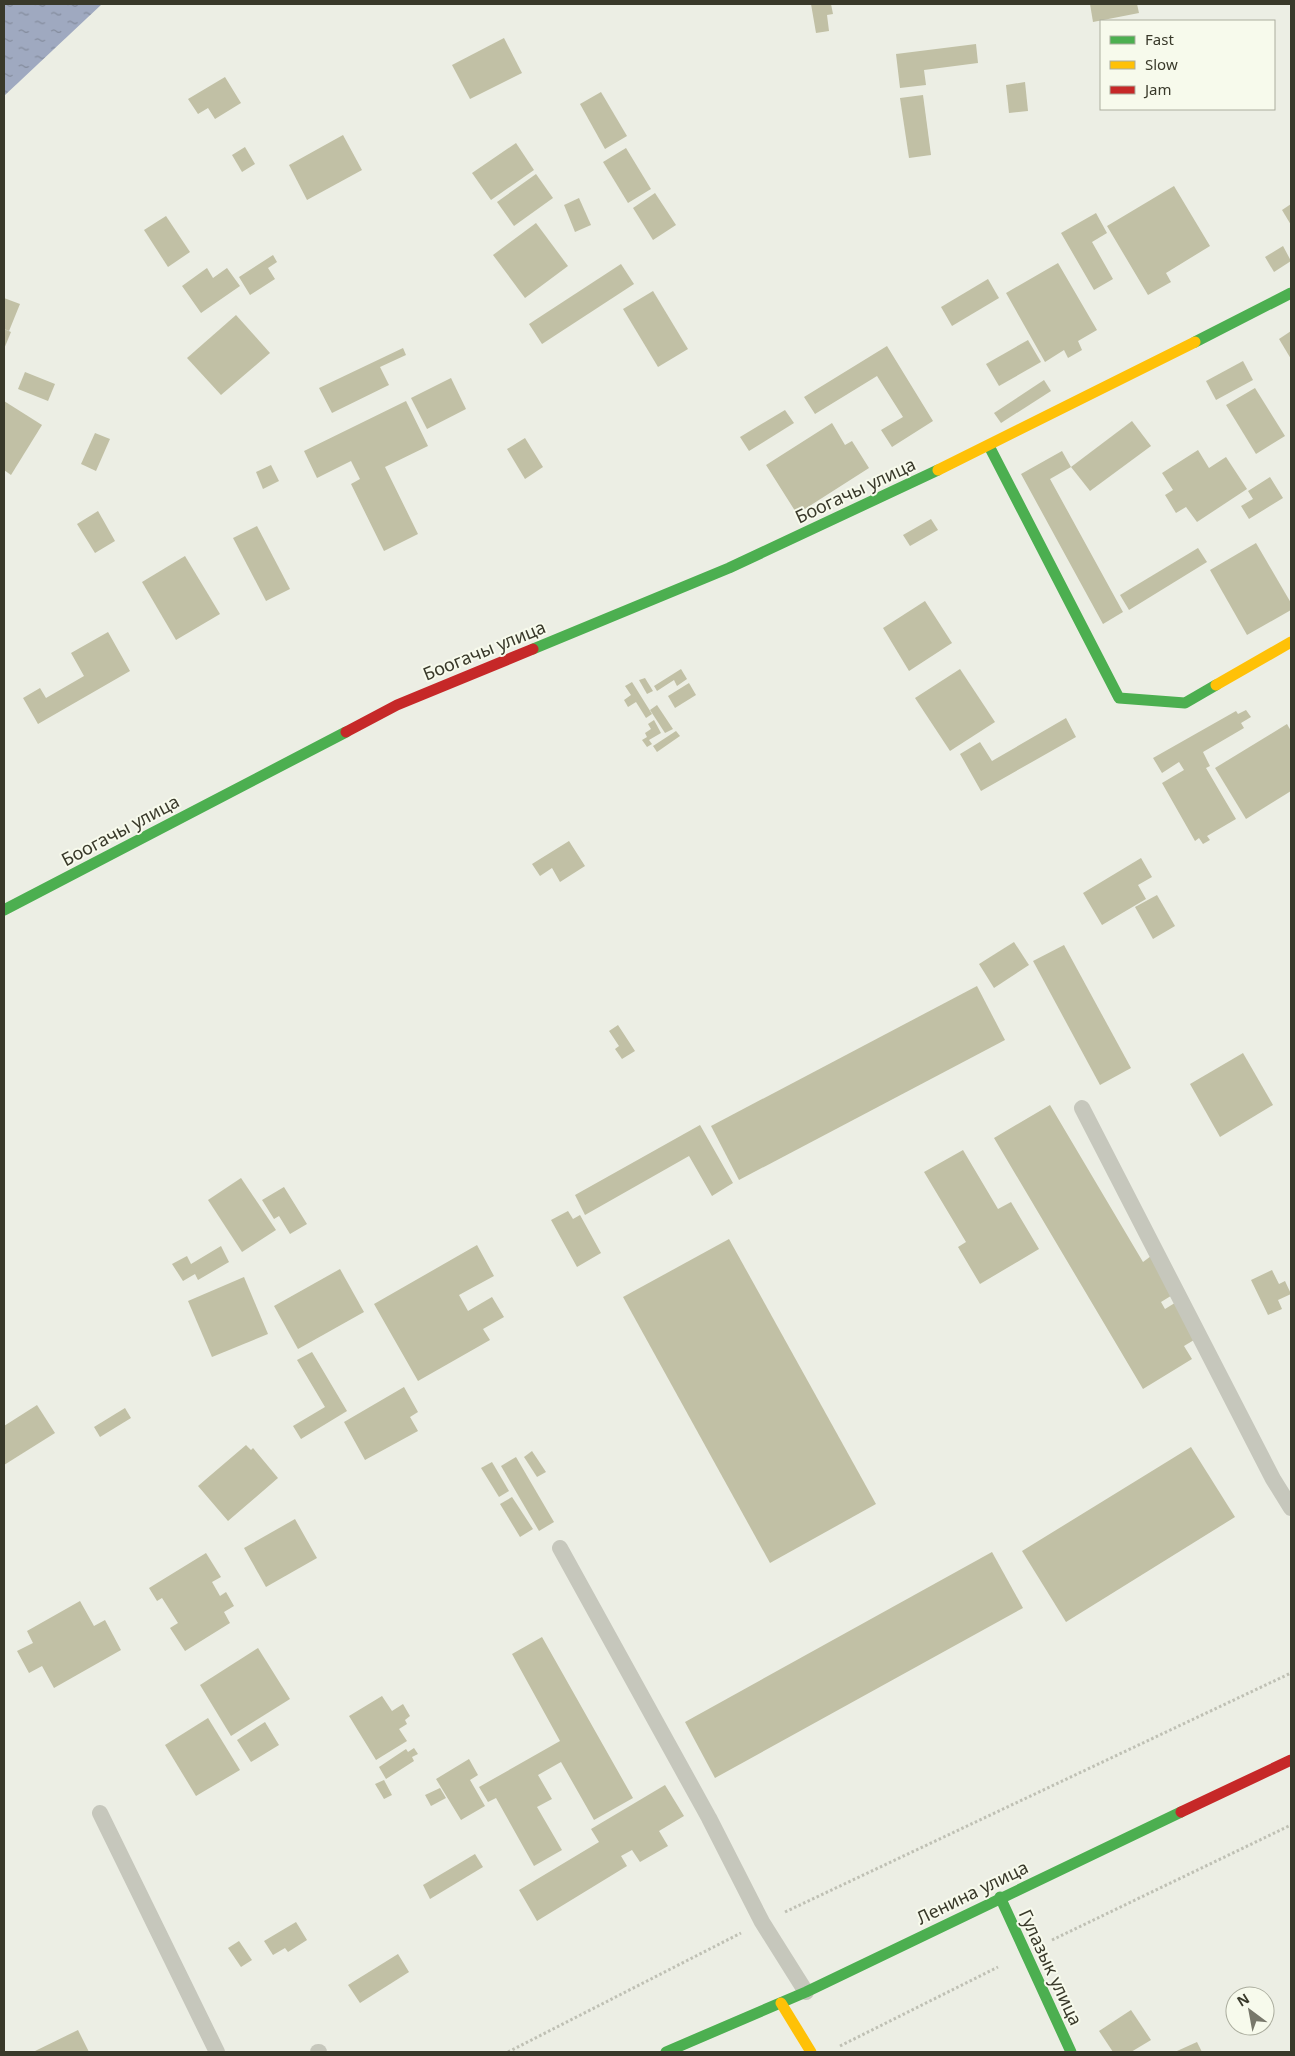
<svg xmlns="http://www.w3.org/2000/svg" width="1295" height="2056" font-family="'Noto Sans',sans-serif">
  <defs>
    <pattern id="water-ripples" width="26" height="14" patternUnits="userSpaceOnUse" patternTransform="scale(1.25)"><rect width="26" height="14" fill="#9fa9c0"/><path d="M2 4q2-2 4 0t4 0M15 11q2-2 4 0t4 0" fill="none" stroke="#838b9c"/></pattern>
  </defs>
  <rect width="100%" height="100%" fill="#eceee4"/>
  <path fill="url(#water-ripples)" d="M4,4H102L4,96Z"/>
  <g fill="#c1c0a5">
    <path d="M811,4H831L833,14L827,15L829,31L816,33Z"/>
    <path d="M1090,4H1137L1139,13L1093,22Z"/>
    <path d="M504,38L522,73L470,99L452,65Z"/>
    <path d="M976,44L978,63L924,70L926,85L900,88L896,54Z"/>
    <path d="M225,77L241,103L215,119L208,108L198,114L188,99Z"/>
    <path d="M1025,82L1028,111L1009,113L1006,85Z"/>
    <path d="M601,92L627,136L605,149L580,104Z"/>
    <path d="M923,95L931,155L909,158L900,98Z"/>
    <path d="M343,135L362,170L307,200L289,165Z"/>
    <path d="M516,143L534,170L491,200L472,173Z"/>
    <path d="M245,147L255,164L242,172L232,155Z"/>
    <path d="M626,148L651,189L628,203L603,162Z"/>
    <path d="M536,174L553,198L514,226L497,202Z"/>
    <path d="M1174,186L1210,246L1166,273L1171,282L1148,295L1107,226Z"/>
    <path d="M655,193L676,225L653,240L633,208Z"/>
    <path d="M579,198L591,225L575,232L564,205Z"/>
    <path d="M1291,204V225L1282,210Z"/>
    <path d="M1096,213L1107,233L1092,242L1113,279L1094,290L1061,233Z"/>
    <path d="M166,216L190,252L168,267L144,230Z"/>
    <path d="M536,223L568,266L525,298L493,255Z"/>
    <path d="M1283,246L1291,261L1274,272L1265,257Z"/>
    <path d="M273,255L277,262L268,268L275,279L250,295L239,277Z"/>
    <path d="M1058,263L1097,330L1078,341L1082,350L1068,358L1064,350L1045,362L1006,293Z"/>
    <path d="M621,264L634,284L542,344L529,324Z"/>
    <path d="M207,268L213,278L227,268L240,286L201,313L182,286Z"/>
    <path d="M988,279L999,298L952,326L941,307Z"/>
    <path d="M653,291L688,349L658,367L623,309Z"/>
    <path d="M4,298L20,304L9,331L4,329Z"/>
    <path d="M236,315L270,353L221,395L187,358Z"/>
    <path d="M4,329L11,332L4,349Z"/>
    <path d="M1291,331V359L1279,339Z"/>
    <path d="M1028,340L1041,362L999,386L986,364Z"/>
    <path d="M887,346L933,421L892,447L881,430L903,417L877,376L815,414L804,397Z"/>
    <path d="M403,348L406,355L380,367L389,385L332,413L319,388Z"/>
    <path d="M1243,361L1253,380L1216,400L1206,381Z"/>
    <path d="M25,372L55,384L48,401L18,389Z"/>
    <path d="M451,378L466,409L427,429L411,398Z"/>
    <path d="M1044,380L1051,391L1001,423L994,413Z"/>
    <path d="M1255,388L1285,436L1256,454L1226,405Z"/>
    <path d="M4,401L42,425L11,475L4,470Z"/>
    <path d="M406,401L428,446L385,467L418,534L384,551L351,484L360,479L351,461L317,478L304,451Z"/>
    <path d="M785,410L794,423L749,451L740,437Z"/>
    <path d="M1132,421L1151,446L1090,491L1071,467Z"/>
    <path d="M832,423L845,445L852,441L869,468L797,514L766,465Z"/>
    <path d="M95,433L110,439L96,471L81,464Z"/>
    <path d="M525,438L543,467L525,479L507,449Z"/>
    <path d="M1198,450L1209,468L1226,457L1247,489L1197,522L1186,507L1176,513L1165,495L1173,490L1162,473Z"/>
    <path d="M1062,451L1071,467L1050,479L1123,612L1103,624L1021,474Z"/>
    <path d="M271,465L279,481L263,489L256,472Z"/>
    <path d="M1270,477L1283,498L1249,519L1241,506L1253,499L1248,491Z"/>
    <path d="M98,511L115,541L95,553L77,524Z"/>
    <path d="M931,519L938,530L910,546L903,535Z"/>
    <path d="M257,526L290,589L266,601L233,538Z"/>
    <path d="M1256,543L1291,603V610L1247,635L1210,570Z"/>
    <path d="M1198,548L1207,562L1129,610L1120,595Z"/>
    <path d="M185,556L220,614L176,640L142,582Z"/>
    <path d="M925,601L952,643L909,671L883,628Z"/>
    <path d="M108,632L130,671L38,724L23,698L40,688L46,698L84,676L71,653Z"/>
    <path d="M681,669L687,679L677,686L674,680L657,691L654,686Z"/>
    <path d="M960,669L995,722L950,751L915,698Z"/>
    <path d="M645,678L653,691L647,694L639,680Z"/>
    <path d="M632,682L652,714L646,718L636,702L628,707L624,700L631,695L625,686Z"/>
    <path d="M689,683L696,695L675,708L668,696Z"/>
    <path d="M657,705L673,729L665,733L650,710Z"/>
    <path d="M1246,710L1251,717L1241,723L1244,728L1203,752L1210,766L1206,768L1236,819L1207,836L1210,840L1203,844L1199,838L1195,841L1162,783L1184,770L1179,762L1162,773L1153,758L1236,711L1238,714Z"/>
    <path d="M1066,718L1076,737L981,791L960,754L980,742L992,761Z"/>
    <path d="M654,720L661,733L649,740L652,744L647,747L642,740L647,737L645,733L651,729L648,724Z"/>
    <path d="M1287,724L1291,731V791L1246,819L1215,768Z"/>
    <path d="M676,731L680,736L657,752L653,746Z"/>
    <path d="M569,841L585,866L560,882L552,868L540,876L532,864Z"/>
    <path d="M1141,858L1152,877L1138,885L1146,899L1102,925L1083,893Z"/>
    <path d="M1157,895L1175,926L1153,939L1135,907Z"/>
    <path d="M1014,942L1029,965L994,988L979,964Z"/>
    <path d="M1064,945L1131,1068L1100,1085L1033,961Z"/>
    <path d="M977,986L1005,1040L739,1180L711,1126Z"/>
    <path d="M618,1025L635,1051L622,1059L615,1049L619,1046L609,1031Z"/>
    <path d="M1243,1053L1273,1105L1220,1137L1190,1084Z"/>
    <path d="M1050,1105L1143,1262L1151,1256L1174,1294L1161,1302L1165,1309L1178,1301L1199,1337L1184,1346L1192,1359L1143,1389L994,1138Z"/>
    <path d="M700,1125L733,1183L712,1196L689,1156L585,1215L575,1195Z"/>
    <path d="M963,1150L998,1209L1011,1202L1039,1249L980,1284L958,1247L966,1242L924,1172Z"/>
    <path d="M241,1178L276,1230L242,1252L208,1200Z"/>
    <path d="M284,1187L307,1224L290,1234L279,1216L274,1219L262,1200Z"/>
    <path d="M568,1211L573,1219L580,1215L601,1253L577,1267L551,1220Z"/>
    <path d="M729,1239L876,1504L770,1563L623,1297Z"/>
    <path d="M477,1245L494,1276L459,1295L468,1311L492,1297L504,1317L483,1329L490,1340L418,1381L374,1304Z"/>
    <path d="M221,1246L229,1262L198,1280L195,1274L183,1281L172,1264L187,1256L191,1264Z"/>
    <path d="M340,1269L364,1312L298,1349L274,1306Z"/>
    <path d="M1272,1270L1279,1284L1285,1281L1291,1294L1278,1300L1282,1309L1268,1315L1251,1280Z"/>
    <path d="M244,1277L268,1334L212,1357L188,1301Z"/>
    <path d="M312,1352L347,1411L301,1439L293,1426L325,1407L297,1360Z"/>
    <path d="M404,1387L418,1412L410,1417L418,1431L365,1460L344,1422Z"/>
    <path d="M37,1405L55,1433L4,1465V1426Z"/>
    <path d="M125,1408L131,1418L100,1437L94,1427Z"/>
    <path d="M246,1445L251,1450L253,1448L278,1478L228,1521L198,1486Z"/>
    <path d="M1191,1447L1235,1517L1066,1622L1022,1551Z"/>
    <path d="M532,1451L546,1472L537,1477L524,1457Z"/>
    <path d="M516,1457L554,1522L539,1531L501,1466Z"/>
    <path d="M492,1462L509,1491L499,1497L481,1468Z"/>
    <path d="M512,1497L533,1529L520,1537L500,1504Z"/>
    <path d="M295,1519L317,1558L266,1587L244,1548Z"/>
    <path d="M992,1552L1023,1608L715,1778L685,1722Z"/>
    <path d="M206,1553L221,1577L212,1582L220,1596L226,1592L234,1606L224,1612L230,1623L185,1651L170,1628L178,1623L162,1598L157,1601L149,1588Z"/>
    <path d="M80,1601L94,1626L105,1620L121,1650L54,1688L42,1666L29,1673L17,1651L33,1643L27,1631Z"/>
    <path d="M542,1637L633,1798L594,1820L561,1762L538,1775L552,1799L537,1807L562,1850L534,1866L496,1798L488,1802L479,1787L560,1741L512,1654Z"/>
    <path d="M258,1648L290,1699L231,1736L200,1685Z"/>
    <path d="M382,1696L392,1711L403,1704L410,1716L405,1720L407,1724L399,1729L407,1741L376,1760L349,1716Z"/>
    <path d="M208,1718L240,1770L196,1796L165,1745Z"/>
    <path d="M265,1722L279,1745L251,1762L237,1740Z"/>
    <path d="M414,1748L418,1754L412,1757L414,1761L386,1779L379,1767L406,1749L408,1752Z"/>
    <path d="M469,1759L478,1775L470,1780L485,1806L461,1820L436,1779Z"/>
    <path d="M384,1780L392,1795L384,1799L375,1784Z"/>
    <path d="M665,1785L684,1816L659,1831L668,1846L640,1862L632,1850L621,1856L627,1866L537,1921L519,1890L599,1842L591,1829Z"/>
    <path d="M440,1788L446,1798L431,1806L425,1795Z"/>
    <path d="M475,1854L483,1867L430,1899L423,1885Z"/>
    <path d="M296,1922L307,1940L288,1952L285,1948L273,1955L264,1941Z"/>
    <path d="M239,1941L252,1960L241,1967L228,1948Z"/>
    <path d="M398,1954L409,1972L360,2003L348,1985Z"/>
    <path d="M1131,2010L1151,2040L1131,2052H1113L1099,2031Z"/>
    <path d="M78,2030L89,2052H33Z"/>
    <path d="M1197,2042L1202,2052H1178L1177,2051Z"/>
  </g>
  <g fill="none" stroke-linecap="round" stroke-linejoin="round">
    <g stroke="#bfc0b4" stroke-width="3" stroke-dasharray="2.5 2.5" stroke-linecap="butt">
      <path d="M785,1912L1291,1673"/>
      <path d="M1052,1940L1291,1825"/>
      <path d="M840,2046L998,1967"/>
      <path d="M508,2052L741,1933"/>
    </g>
    <g stroke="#c6c7bc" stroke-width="16">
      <path d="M1082,1108L1273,1479L1291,1508"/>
      <path d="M560,1548L709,1818L762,1922L806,1992"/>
      <path d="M100,1813L217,2052"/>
      <path d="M318,2052H319"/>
    </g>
    <g stroke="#4caf50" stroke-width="11">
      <path d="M1195,342L1291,293"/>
      <path d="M989,446L1119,698L1185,703L1216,685"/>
      <path d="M533,649L729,568L938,470"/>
      <path d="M4,910L346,732"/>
      <path d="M1000,1897L1071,2052"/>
      <path d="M666,2052L806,1992L1181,1812"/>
    </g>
    <g stroke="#ffc107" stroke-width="11">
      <path d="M938,470L1195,342"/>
      <path d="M1216,685L1291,642"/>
      <path d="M781,2003L811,2052"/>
    </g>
    <g stroke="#c62828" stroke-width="11">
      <path d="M346,732L397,705L533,649"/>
      <path d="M1181,1812L1291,1760"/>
    </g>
  </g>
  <g text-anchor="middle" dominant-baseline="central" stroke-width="4" stroke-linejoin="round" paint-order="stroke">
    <g font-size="18" fill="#39392a" stroke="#f7faec">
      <text transform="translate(855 490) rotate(-25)">Боогачы улица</text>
      <text transform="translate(484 650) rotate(-22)">Боогачы улица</text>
      <text transform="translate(120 830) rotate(-28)">Боогачы улица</text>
      <text transform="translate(972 1892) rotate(-26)">Ленина улица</text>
      <text transform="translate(1051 1967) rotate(65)">Гулазык улица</text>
    </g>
  </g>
  <rect width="1295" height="2056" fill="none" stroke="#39392a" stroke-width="10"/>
  <rect x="1100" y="20" width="175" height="90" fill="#f7faec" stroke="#abad9e"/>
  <rect x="1110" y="36" width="25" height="8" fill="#4caf50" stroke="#abad9e"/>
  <text x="1145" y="45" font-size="15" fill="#39392a">Fast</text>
  <rect x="1110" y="61" width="25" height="8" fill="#ffc107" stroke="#abad9e"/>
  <text x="1145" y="70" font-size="15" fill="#39392a">Slow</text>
  <rect x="1110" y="86" width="25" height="8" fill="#c62828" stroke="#abad9e"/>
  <text x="1145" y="95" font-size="15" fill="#39392a">Jam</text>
  <g transform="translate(1250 2011) rotate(328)"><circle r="24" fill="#f7faec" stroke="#abad9e"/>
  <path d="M0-4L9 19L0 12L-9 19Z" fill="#78786b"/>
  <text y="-8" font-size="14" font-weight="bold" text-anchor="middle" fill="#39392a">N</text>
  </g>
</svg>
